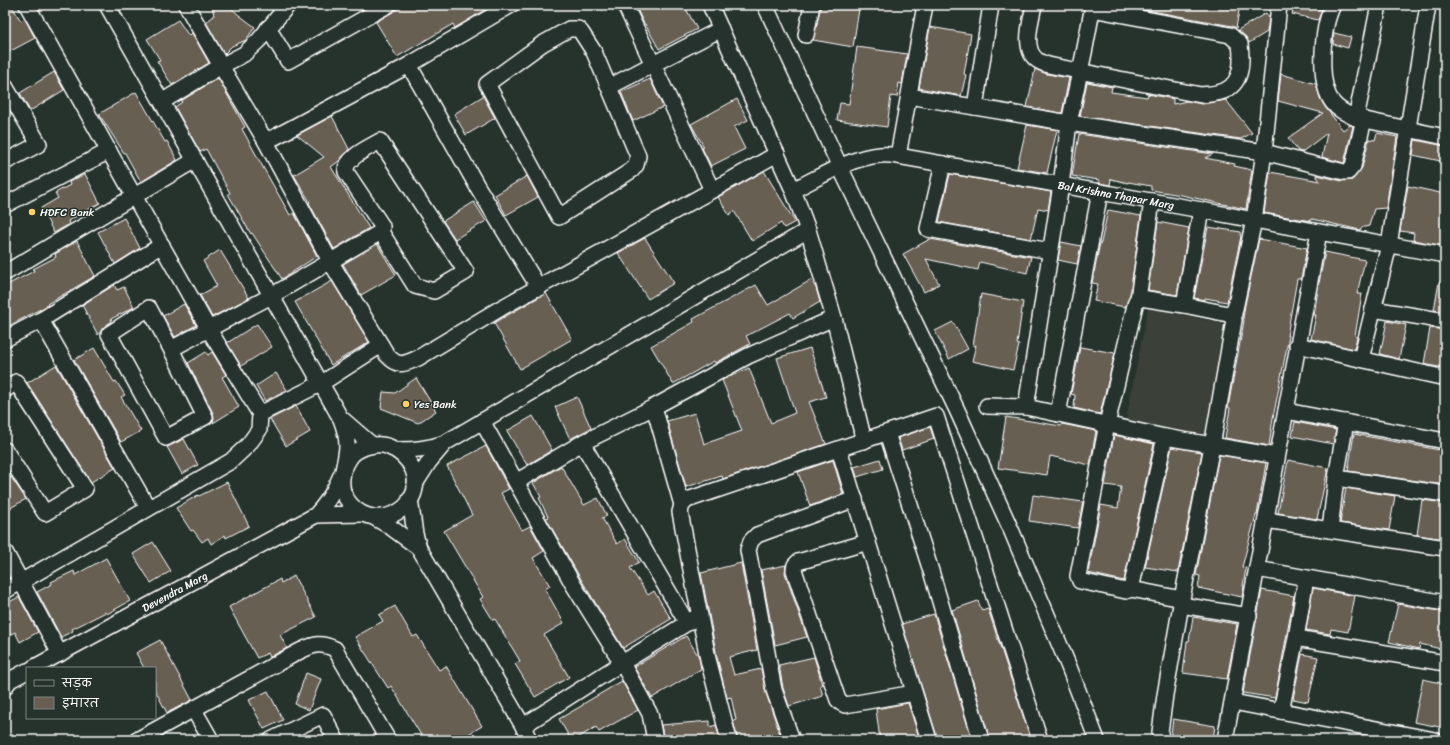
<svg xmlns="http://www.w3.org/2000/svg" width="1450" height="745" font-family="Sriracha,'Playpen Sans Deva',sans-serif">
  <rect width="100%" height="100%" fill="#26332d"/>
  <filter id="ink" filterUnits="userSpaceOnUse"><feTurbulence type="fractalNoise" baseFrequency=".025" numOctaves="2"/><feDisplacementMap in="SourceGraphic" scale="8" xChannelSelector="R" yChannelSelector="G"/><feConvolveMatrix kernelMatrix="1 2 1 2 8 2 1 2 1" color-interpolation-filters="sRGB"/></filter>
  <g filter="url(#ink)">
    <path fill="#3a4038" d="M1148,308L1232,325L1209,437L1126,420Z"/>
    <g fill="#685f52" stroke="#fff">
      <path d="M5,5H11L21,21L25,19L35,38L5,54Z"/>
      <path d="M212,5H228L239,15L255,27L246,40L232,46L224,54L206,22L214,16Z"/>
      <path d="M404,5H493L455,28L453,24L397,57L376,22Z"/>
      <path d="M635,5H684L697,29L659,49L645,24H644Z"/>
      <path d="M821,5H832L859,9L853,47L813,40Z"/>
      <path d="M1126,5H1240L1236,28L1232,26L1126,6Z"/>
      <path d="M1294,5H1301L1322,10L1318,20L1292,14Z"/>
      <path d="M1266,13L1269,18L1267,32L1249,43L1246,37L1238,30Z"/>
      <path d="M178,20L189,36L192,33L209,63L172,85L157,61L160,60L147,39Z"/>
      <path d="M930,27L971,34L964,74L966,75L961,96L919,88Z"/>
      <path d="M1334,33L1351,37L1348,48L1333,44Z"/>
      <path d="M857,47L907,54L902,84L899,83L897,97L891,96L887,127L837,120L840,103L849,104Z"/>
      <path d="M1035,69L1047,74L1069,78L1062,113L1027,107Z"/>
      <path d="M54,72L64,90L30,111L20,93Z"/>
      <path d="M1281,74L1316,84L1320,98L1325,107L1343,130L1350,125L1353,126L1344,163L1322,157L1327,133L1302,152L1298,151L1288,138L1323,113L1278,101Z"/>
      <path d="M218,78L245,127L242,129L264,169L290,215L294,213L317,256L282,279L252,233L251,234L228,194L230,193L206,149L200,152L175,107L182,102L181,101Z"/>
      <path d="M650,79L663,107L633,121L621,92Z"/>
      <path d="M1087,82L1112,87L1111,92L1147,97L1148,94L1173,99V104L1187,101L1202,104L1226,100L1252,133L1241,139L1080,116Z"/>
      <path d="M136,92L165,142L167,141L177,160L141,182L125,153H124L99,114Z"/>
      <path d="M483,96L495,118L466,135L454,114Z"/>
      <path d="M737,99L748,120L734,127L745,149L711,166L702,148L704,147L691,124Z"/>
      <path d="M332,116L349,149L339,161L331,167L369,228L334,249L309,203L310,202L294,175L324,157L297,135Z"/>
      <path d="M1027,125L1057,130L1047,173L1017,168Z"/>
      <path d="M1377,133L1397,137L1386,208L1374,209L1369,226L1361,228L1360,230L1312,219L1311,221L1264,213L1270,172L1320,181L1317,177V175L1342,181L1352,180L1362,168L1369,139L1375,140Z"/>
      <path d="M1079,134L1213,154L1205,158L1235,164L1234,166L1252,170L1246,209L1181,195L1151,190V186L1128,182V183L1111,179L1110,185L1099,183V180L1072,176Z"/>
      <path d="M1415,140L1445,146V162L1413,155Z"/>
      <path d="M764,171L795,222L784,228L781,223L752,241L734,211L729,215L718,197Z"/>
      <path d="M85,174L100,203L68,221L69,224L54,233L41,208L58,198L55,193L70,185L69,182Z"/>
      <path d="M950,174L1051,192L1048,210L1038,208L1031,239L939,222Z"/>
      <path d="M527,176L538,197L506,215L495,195Z"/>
      <path d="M1408,186L1445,194V246L1413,240L1414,233L1400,231Z"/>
      <path d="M474,202L486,221L455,239L443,221Z"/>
      <path d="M1108,210L1141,216L1130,295L1125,307L1094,301L1098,284L1092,283L1100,243H1101Z"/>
      <path d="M124,218L140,248L115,264L98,232Z"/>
      <path d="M1158,222L1189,228L1177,295L1148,290Z"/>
      <path d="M1208,227L1241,232L1240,235L1241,236L1227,302L1205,298V300L1194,298Z"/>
      <path d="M645,238L674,283L648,299L618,253Z"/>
      <path d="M930,239L1031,257L1027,273L980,262L978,270L926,259L939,284L924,292L903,254Z"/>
      <path d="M1259,239L1307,248L1301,279H1297L1287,336H1289L1273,418L1269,446L1225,438L1230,408L1228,407L1244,321L1243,319L1245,305Z"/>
      <path d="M77,241L95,276L47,304L48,305L5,328V286L34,271L33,269L56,257L55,254Z"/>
      <path d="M1061,242L1081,246L1077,264L1058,260Z"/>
      <path d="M377,244L396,275L361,295L343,264Z"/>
      <path d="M220,250L249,298L212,317L200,295L217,286L203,261Z"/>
      <path d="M1325,252L1365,260L1357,294H1362L1355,336L1357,337L1354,349L1311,339L1316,315H1314L1319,283Z"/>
      <path d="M811,280L816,288L820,302L793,318L790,313L746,336L750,344L715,363L714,361L673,384L651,346L694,322L693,319L756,285L768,305Z"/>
      <path d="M332,281L369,342L331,365L295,302Z"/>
      <path d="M1439,282L1445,283V312L1434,310Z"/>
      <path d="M114,285L117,290L124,287L134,307L111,319L112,321L104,327L98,335L82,305Z"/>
      <path d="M546,293L572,339L520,369L494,323Z"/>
      <path d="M981,294L1023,302L1017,344L1019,345L1013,370L972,361L976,345L973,346Z"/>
      <path d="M184,304L196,325L175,337L163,316Z"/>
      <path d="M1387,321L1406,325L1399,359L1380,354Z"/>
      <path d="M953,322L968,349L949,359L935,331Z"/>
      <path d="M257,324L272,347L241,366L227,343Z"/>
      <path d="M1430,328L1445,330V364H1444L1443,368L1424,364Z"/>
      <path d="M1080,347L1115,353L1100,414L1074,408L1075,395L1071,394Z"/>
      <path d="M94,348L114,382L116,381L125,395L121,397L141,431L121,442L74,360Z"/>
      <path d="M810,348L826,397L809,402L826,444L723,479L722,476L686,487L667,421L695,413L704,444L742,431L722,380L749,368L771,423L795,413L777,358Z"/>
      <path d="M206,352L208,355L212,352L226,375L222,377L239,407L213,423L214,417L213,413L188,363Z"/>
      <path d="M56,365L115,468L91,482L27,383Z"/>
      <path d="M276,373L287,390L265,401L256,386Z"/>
      <path d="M416,378L436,411L418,423L381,408L383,392L395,393Z"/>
      <path d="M577,397L591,428L570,439L555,407Z"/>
      <path d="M296,406L310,432L286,446L270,419Z"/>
      <path d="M533,416L552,450L527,465L507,431Z"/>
      <path d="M1006,417L1061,426L1062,424L1096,431L1090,465L1050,456L1047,475L998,468Z"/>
      <path d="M1295,422L1336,430L1333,444L1292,436Z"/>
      <path d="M930,427L934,439L902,450L898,438Z"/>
      <path d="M1354,434L1445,451V485L1348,471Z"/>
      <path d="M1114,435L1154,444L1124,581L1088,573L1101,505L1118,508L1121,487L1105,485Z"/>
      <path d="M184,439L198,465L182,474L167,447Z"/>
      <path d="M486,446L509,489L501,493L522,530L530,526L544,551L533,558L550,586L545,589L564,623L544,635L569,677L535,697L515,664L520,661L495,619L493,620L480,599L483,597L444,531L472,515L447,466Z"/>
      <path d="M1172,447L1202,452L1178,572L1145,567Z"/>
      <path d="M1219,455L1266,463L1257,515H1256L1242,567L1246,568L1243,586H1244L1242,597L1198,588L1200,576L1196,575Z"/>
      <path d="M880,459L883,469L857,477L854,467Z"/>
      <path d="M833,460L843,494L810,506L798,472Z"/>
      <path d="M1288,460L1328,468L1317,519L1278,513Z"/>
      <path d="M561,466L584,505L598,498L607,516L602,518L617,544L625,539L639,562L630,568L648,595L654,591L671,619L623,648L582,581L546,518L548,517L539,498L541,497L533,483Z"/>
      <path d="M11,477L26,499L5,511V480Z"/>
      <path d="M227,482L249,526L226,538L225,535L211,544L208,538L202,542L193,530L191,531L176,508L198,495L199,496Z"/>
      <path d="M1346,488L1395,496L1389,530L1340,523Z"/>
      <path d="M1033,495L1083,502L1078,528L1029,521Z"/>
      <path d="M1422,500L1445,503V539L1417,535Z"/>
      <path d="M153,542L171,571L151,583L133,554Z"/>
      <path d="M106,558L130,601L107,614L106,612L72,629L73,631L61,637L37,592L52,584L51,582L74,571L75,575Z"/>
      <path d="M741,563L757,650L729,657L734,675L761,669L766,693L782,740H738L733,721L736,720L731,697L727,698L717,657L701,573Z"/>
      <path d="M786,565L785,573L807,637L775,645L761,570Z"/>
      <path d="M294,576L316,617L280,635L287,648L270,657L268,653L257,658L229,607L280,579L281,583Z"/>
      <path d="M1313,588L1355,596L1348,632L1331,629L1330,634L1306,630Z"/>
      <path d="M1262,590L1294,596L1275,698L1243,693Z"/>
      <path d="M19,597L38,632L20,642L15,632L5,637V604Z"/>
      <path d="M978,601L982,611L988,609L1031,740H990L952,610Z"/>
      <path d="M1398,604L1445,612V650L1420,644L1419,649L1389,642Z"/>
      <path d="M395,606L413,637L417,635L439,670L446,666L482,726L459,740H424L391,686L388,688L355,637L383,621L379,615Z"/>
      <path d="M934,614L972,740H938L902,624Z"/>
      <path d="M1193,617L1237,624L1227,679L1183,673L1187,641H1189Z"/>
      <path d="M686,636L699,657L701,669L652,698L634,667Z"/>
      <path d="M160,640L192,700L167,713L155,690V668H144L136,653Z"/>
      <path d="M1302,654L1318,657L1308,702L1293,699Z"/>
      <path d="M814,657L819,673L822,685H820L823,696L789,706L783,688L779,665Z"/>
      <path d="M306,673L321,679L309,710L295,704Z"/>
      <path d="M1423,679L1445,684V728L1414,722Z"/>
      <path d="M622,681L638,710L599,732L596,727L574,740H571L559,719L583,705V704Z"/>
      <path d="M268,691L283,720L264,729L249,700Z"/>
      <path d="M908,703L920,740H880L876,709Z"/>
      <path d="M1173,719L1215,726L1213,740H1170Z"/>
      <path d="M710,721V727L716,725L720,740H664L661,725Z"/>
    </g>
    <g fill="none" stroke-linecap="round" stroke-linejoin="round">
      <g stroke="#fff" stroke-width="18">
        <g id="minor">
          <path d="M186,5L221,66L265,140L275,137L409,65L511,5"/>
          <path d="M625,5L712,190"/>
          <path d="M710,5L793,190L808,230L834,318L864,441"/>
          <path d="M765,5L840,167L957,410L1012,532L1069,667L1097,740"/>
          <path d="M1034,5C1031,21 1022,49 1037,60C1041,63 1048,65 1053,66L1201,95C1209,94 1219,94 1226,90C1243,81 1242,60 1240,44L1230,35L1092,9"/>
          <path d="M1333,5C1322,27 1317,83 1333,103C1339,111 1348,114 1356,118L1445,137"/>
          <path d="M268,28L288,61L388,5"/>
          <path d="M569,29H578L581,32L594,52L638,156L636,165L632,170L559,217L487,84L542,44Z"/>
          <path d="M806,35L812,5"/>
          <path d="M409,65L477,186L539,288"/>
          <path d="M5,86L39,144L5,162"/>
          <path d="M609,87L721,29"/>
          <path d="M909,96L1069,123L1264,152L1344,172H1348L1353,166L1364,119"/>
          <path d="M163,101L221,66L244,54L259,40L288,5"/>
          <path d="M975,107L991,5"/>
          <path d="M1356,118L1379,5"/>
          <path d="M265,140L330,261L387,355C399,368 404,364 418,358L501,308L777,154"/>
          <path d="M898,156L925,5"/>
          <path d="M943,164L928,229L1050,251"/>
          <path id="s1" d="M793,190C818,178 851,157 880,155C886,154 892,155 898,156L1201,210L1254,220L1445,255"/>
          <path d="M5,205L109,151"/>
          <path d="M5,273L195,160"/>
          <path d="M1138,299L1152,201"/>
          <path d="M1373,309L1445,321"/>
          <path d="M1233,318L1254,220L1264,152L1279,5"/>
          <path d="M41,320L148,508"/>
          <path d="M5,339L41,320L162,245"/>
          <path d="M1297,345L1445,378"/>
          <path d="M171,349L205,417L166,438L109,334L149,308L171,349L271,296L379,233L382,229V226L346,172C344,158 370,147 380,141L466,272L434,291L415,286L381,232"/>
          <path d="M1361,359L1389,245L1428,5"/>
          <path d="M5,390L16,382L85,489L45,513L5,450"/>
          <path d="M987,406L1026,407L1165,437L1277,456"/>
          <path d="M654,407L682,505"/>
          <path d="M1026,407L1061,185L1069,123L1085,48L1093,5"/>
          <path d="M1286,411L1445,441"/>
          <path d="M260,414L322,383L381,345"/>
          <path d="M1058,414L1100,192"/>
          <path d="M342,419L372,445"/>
          <path d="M482,421L574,586L622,663L650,714L655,740"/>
          <path d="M887,433L931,571L981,740"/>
          <path d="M1165,437L1131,589L1126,591L1080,581L1078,576L1107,424L1136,301L1138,299L1141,298L1184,305"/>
          <path d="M582,443L687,623"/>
          <path d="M839,449L929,740"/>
          <path d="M396,450C415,450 427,449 445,443L808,230"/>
          <path d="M1336,478L1445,494"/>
          <path d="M516,482L582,443L654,407L748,356L834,318"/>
          <path d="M415,484L429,462L445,443"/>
          <path d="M410,499L415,534L419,548L523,726L529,740"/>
          <path d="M316,515L362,514"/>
          <path d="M375,518L389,526L419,548"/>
          <path d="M1266,520L1445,548"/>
          <path d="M1330,530L1336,478L1346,422"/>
          <path d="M868,542L798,562L795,565L794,570L838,700L841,703L845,705L914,693"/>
          <path d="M5,552L60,654"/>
          <path d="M1257,569L1445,603"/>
          <path d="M1131,589L1182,599"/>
          <path d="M5,591L231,461L248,445L259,430L260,414L208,328L27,5"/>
          <path d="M1181,605L1249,616"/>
          <path d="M1296,638L1445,663"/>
          <path id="s2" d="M33,668L316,515C323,507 330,499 335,488C340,479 346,461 353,454C362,446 377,443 387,446C400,451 408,458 413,470C428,511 369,537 346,498C336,482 347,463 347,445C347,436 344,427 341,419L107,5"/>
          <path d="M5,687L10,680L27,671"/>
          <path d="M1233,702L1435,740"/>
          <path d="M194,710L211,740"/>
          <path d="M1281,711L1296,638L1306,578"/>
          <path d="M523,726L622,663L700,615"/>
          <path d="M137,740L300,651C315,644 320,642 335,649L388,740"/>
          <path d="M271,740L323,715L336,740"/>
          <path d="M729,740L708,659L680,512L682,505L687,500L936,416L1040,740"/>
          <path d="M792,740L774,690L748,550L751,541L757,535L855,499"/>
          <path d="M1161,740L1160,732L1165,695L1182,599L1212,446L1234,320L1233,318L1228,314L1184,305L1201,210"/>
          <path d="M1225,740L1319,232"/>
        </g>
      </g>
      <use href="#minor" stroke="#26332d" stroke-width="15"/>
    </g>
  </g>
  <g fill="#ffd166" stroke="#26332d" stroke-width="1.5">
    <circle cx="32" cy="212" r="4"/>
    <circle cx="406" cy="404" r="4"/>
  </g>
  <g text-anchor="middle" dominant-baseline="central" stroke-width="3" stroke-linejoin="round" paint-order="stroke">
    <g font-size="11" fill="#fff" stroke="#26332d">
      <text stroke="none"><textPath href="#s1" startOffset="334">Bal Krishna Thapar Marg</textPath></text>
      <text stroke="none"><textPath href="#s2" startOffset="161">Devendra Marg</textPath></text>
    </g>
    <g font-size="11" fill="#fff" stroke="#26332d" text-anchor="start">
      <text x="40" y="212">HDFC Bank</text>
      <text x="414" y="404">Yes Bank</text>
    </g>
  </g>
  <rect width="1450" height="745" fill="none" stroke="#26332d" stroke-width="20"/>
  <rect x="10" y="10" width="1430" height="725" fill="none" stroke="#fff" stroke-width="1.5" filter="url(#ink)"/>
  <rect x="26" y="667" width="130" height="52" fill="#26332d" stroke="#7d8581"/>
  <rect x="34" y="680" width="20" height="6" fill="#26332d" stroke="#7d8581"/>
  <text x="62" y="687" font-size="12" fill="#ffffff">सड़क</text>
  <rect x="34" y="697" width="20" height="12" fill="#685f52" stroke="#7d8581"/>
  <text x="62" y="707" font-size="12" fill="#ffffff">इमारत</text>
</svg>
